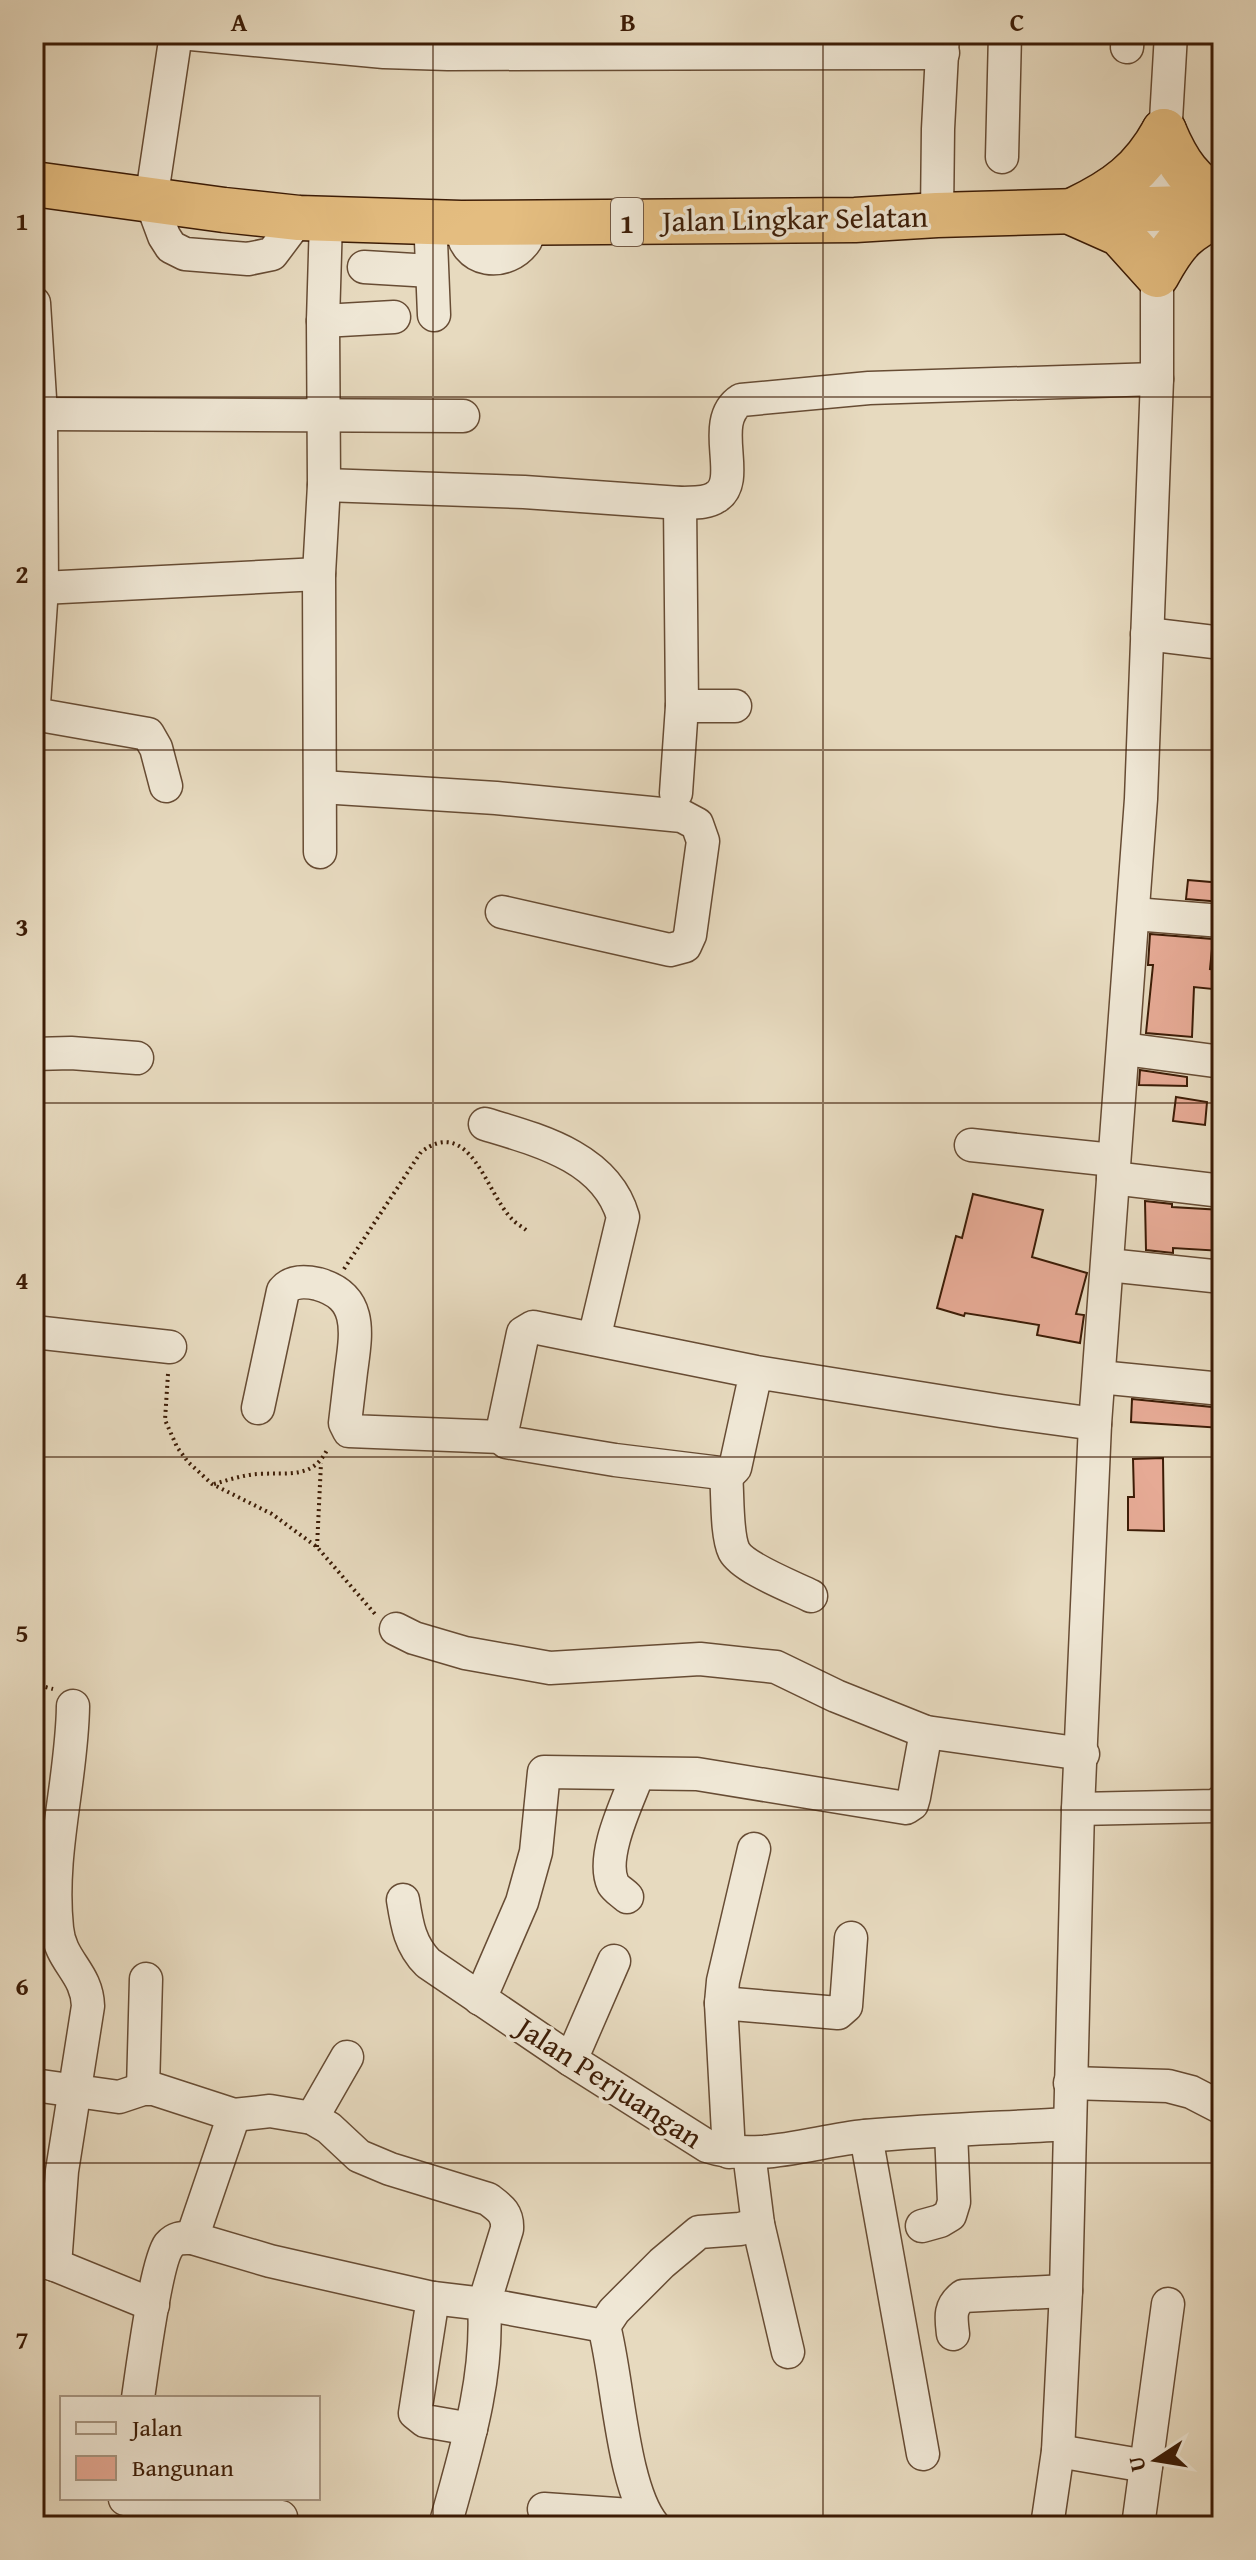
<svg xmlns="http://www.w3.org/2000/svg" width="1256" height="2560" font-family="'Gentium Book Plus',serif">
  <rect width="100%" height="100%" fill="#e7dabf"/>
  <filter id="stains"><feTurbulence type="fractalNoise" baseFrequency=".0025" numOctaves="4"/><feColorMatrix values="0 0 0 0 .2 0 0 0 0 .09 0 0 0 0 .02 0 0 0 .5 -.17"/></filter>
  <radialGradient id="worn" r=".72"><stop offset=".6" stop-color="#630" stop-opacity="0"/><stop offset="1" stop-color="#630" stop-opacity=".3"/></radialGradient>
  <g fill="#e6aa95" stroke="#3c1c06" stroke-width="2">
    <path d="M1188,880L1222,883V902L1186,899Z"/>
    <path d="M1150,934L1213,939L1210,969L1222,970V990L1194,987L1192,1037L1146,1033L1153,965H1148Z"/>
    <path d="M1140,1070L1187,1077V1086L1139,1085Z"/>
    <path d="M1176,1097L1207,1102L1205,1125L1173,1121Z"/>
    <path d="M973,1194L1043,1210L1032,1257L1087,1273L1076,1314L1084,1315L1080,1343L1037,1335L1039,1325L965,1313L964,1316L937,1308L956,1236L962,1238Z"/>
    <path d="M1145,1201L1172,1204V1207L1222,1210V1251L1173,1248V1253L1146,1250Z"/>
    <path d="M1132,1399L1222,1408V1428L1131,1422Z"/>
    <path d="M1163,1458L1164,1531L1128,1530V1497H1134L1133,1459Z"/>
  </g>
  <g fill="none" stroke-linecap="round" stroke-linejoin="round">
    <g stroke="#674c34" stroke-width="35">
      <g id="minor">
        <path d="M176,34L151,201L164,236L171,247L185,254L248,259L272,254L299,218"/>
        <path d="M191,34L384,52L448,54L943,53"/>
        <path d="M1127,47L1128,34"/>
        <path d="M1002,157L1005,34"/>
        <path d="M937,215L938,129L943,34"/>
        <path d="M428,222L431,241L434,315"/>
        <path d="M461,223C462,265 508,268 526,240C529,235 530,226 531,220"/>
        <path d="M364,267L431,271"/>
        <path d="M34,303L41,414L42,588L34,704"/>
        <path d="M323,321L394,317"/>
        <path d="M41,414L463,416"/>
        <path d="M324,485L524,492L680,503C691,502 706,504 716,497C744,480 707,422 741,400L869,388L1157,379"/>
        <path d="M42,588L319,574"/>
        <path d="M1147,634L1222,643"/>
        <path d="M682,706H735"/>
        <path d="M34,714L148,734L156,748L166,786"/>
        <path d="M321,787L496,798L682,816L697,824L703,841L690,935L685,946L670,950L502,912"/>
        <path d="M676,793L682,706L680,503"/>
        <path d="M320,852L319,574L324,485L323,321L326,220"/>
        <path d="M1134,914L1222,921"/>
        <path d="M1124,1049L1222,1062"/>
        <path d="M34,1054L71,1053L137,1058"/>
        <path d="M485,1124C538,1140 606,1157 623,1217L594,1339"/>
        <path d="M971,1145L1113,1160"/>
        <path d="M1113,1178L1222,1191"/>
        <path d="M1108,1265L1222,1277"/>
        <path d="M34,1332L170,1347"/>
        <path d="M756,1372L735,1468L729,1474L615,1460L506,1442L501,1437L523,1333L533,1327L756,1372L1001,1411L1095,1424"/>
        <path d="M1099,1377L1222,1389"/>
        <path d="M258,1408L283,1291C291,1281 305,1281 318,1284C364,1297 356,1334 351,1372C349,1389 347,1406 345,1423L349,1431L501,1437"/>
        <path d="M726,1474C728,1494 726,1534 734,1551C743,1568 793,1587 811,1596"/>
        <path d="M396,1629L414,1638L465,1653L550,1668L700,1659L776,1667L836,1696L926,1732L1083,1754"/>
        <path d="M1078,1809L1215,1806L1222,1801"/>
        <path d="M627,1897C623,1893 616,1889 613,1884C600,1856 628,1801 638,1774"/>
        <path d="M403,1900C407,1925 410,1945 428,1963L571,2060L707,2146C757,2163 814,2141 865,2136C933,2130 1001,2128 1069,2124"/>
        <path d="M480,1999L522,1902L536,1852L544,1772L697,1774L906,1808L912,1804L914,1797L926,1732"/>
        <path d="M721,2003L838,2013L846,2006L851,1938"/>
        <path d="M571,2060L614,1961"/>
        <path d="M1070,2083L1168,2086L1191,2092L1222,2108"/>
        <path d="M34,2085L119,2097L143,2089H154L234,2115L270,2111L312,2118L329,2128L359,2156L390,2169L488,2199C500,2208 508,2213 507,2229L484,2304L604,2326"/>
        <path d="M143,2089L146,1979"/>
        <path d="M312,2118L347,2057"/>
        <path d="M866,2136L923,2454"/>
        <path d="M729,2152L721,2003L723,1981L754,1849"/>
        <path d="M749,2153L758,2224L788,2352"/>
        <path d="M922,2226L940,2221L950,2215L954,2202L951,2132"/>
        <path d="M192,2238L234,2115"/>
        <path d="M37,2260L55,2265L153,2305"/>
        <path d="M55,2265L62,2171L88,2006C87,1972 60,1962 57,1928C49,1853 72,1780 73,1706"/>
        <path d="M433,2298L415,2413L425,2421L471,2429"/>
        <path d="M953,2334C951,2317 949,2307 963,2296L1066,2291"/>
        <path d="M138,2398C142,2371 156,2262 169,2245C176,2237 182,2238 192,2238L270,2261L433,2298L484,2304C489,2380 465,2453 445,2526"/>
        <path d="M1058,2451L1146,2466"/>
        <path d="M125,2499L281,2517"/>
        <path d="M544,2509L645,2516"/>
        <path d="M654,2526C622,2488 618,2378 604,2326L614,2311L662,2263L699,2232L740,2229L758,2224"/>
        <path d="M1047,2526L1058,2451L1066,2291L1078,1809L1095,1424L1141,799L1157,379V275L1171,34"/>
        <path d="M1138,2526L1168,2304"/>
      </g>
    </g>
    <g stroke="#3c1c06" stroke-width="47">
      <g id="highway">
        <path d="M1164,131C1177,162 1191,184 1222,200"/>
        <path d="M34,184L224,210L299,218L461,223L855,220L937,215L1222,207"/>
        <path d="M1076,209C1116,190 1142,171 1164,131"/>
        <path d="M1075,214L1120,234L1157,275C1176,240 1186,230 1222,213"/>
      </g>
    </g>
    <g stroke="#3c1c06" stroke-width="4" stroke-dasharray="2 4" stroke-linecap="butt">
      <path d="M344,1269L421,1152C470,1115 486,1192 511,1218C515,1223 521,1226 526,1230"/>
      <path d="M168,1374L165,1420L177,1447L188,1462L212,1484L272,1514L317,1547L375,1614"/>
      <path d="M214,1484C228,1480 243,1475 257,1474C288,1472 313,1480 328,1448"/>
      <path d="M317,1547L321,1463"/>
      <path d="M34,1684L53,1689"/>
    </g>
    <use href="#minor" stroke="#efe7d5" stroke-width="32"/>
    <use href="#highway" stroke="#e4bd80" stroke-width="44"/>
  </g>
  <path fill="none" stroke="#3c1c06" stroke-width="2" stroke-opacity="0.55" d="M433,34V2526M823,34V2526M34,397H1222M34,750H1222M34,1103H1222M34,1457H1222M34,1810H1222M34,2163H1222"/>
  <g text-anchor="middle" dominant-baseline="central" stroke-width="7" stroke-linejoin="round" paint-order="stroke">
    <rect fill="#efe7d5" stroke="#725944" stroke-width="2" x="611" y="198" width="32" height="48" rx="6"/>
    <g font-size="28" font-weight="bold" fill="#3c1c06">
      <text x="627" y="222">1</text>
    </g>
    <g font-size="30" fill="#3c1c06" stroke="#efe7d5">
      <text transform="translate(795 218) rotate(-1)">Jalan Lingkar Selatan</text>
      <text transform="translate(610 2082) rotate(33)">Jalan Perjuangan</text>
    </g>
  </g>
  <rect width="1256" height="2560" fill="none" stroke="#e7dabf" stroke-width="88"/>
  <rect x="60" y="2396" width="260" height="104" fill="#efe7d5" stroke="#a79682" stroke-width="2"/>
  <rect x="76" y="2422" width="40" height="12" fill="#efe7d5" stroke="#a79682" stroke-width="2"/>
  <text x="132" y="2436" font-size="24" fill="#3c1c06">Jalan</text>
  <rect x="76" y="2456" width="40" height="24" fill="#e6aa95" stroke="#a79682" stroke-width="2"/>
  <text x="132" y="2476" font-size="24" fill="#3c1c06">Bangunan</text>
  <g transform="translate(1156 2460) rotate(258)" stroke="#efe7d5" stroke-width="6" paint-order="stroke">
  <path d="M0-6L14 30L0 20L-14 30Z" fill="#3c1c06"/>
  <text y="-12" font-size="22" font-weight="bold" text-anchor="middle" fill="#3c1c06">U</text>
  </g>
  <rect x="44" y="44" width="1168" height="2472" fill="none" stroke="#3c1c06" stroke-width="3"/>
  <g font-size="26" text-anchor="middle" font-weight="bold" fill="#3c1c06">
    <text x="239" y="31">A</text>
    <text x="628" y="31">B</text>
    <text x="1017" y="31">C</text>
    <text x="22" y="230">1</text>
    <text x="22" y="583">2</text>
    <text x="22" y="936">3</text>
    <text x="22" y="1289">4</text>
    <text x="22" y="1642">5</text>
    <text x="22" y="1995">6</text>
    <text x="22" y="2349">7</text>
  </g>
  <rect width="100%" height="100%" filter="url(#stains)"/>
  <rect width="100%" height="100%" fill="url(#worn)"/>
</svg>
